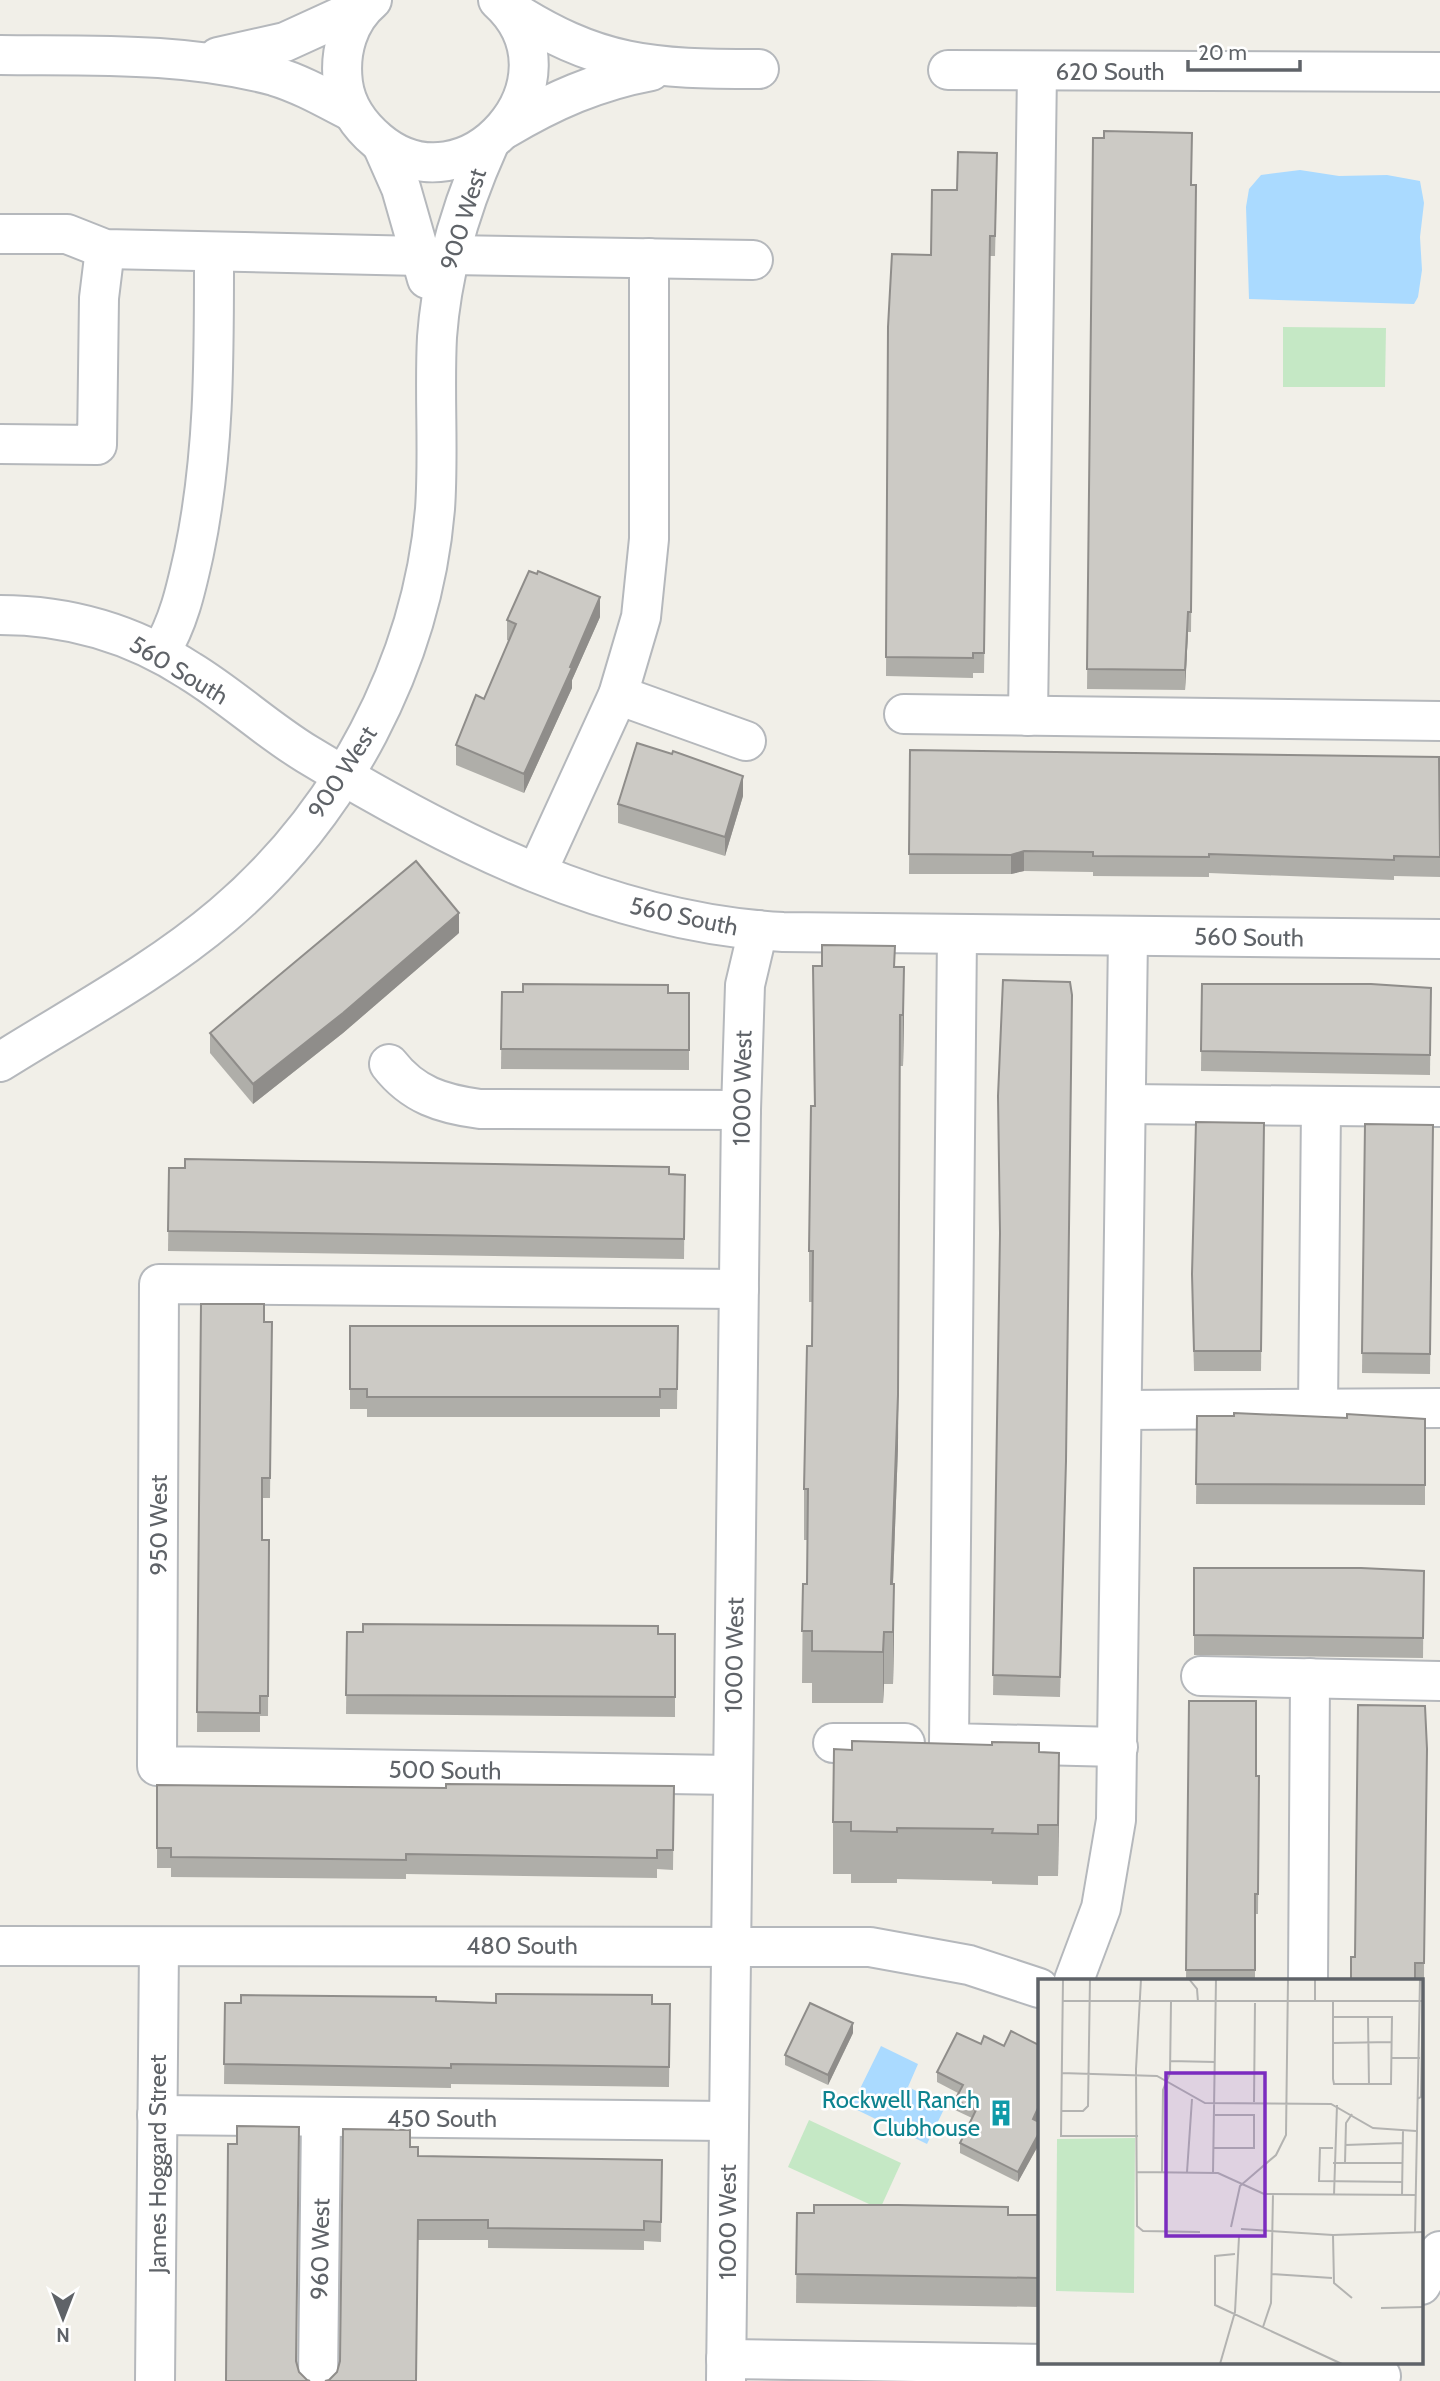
<svg xmlns="http://www.w3.org/2000/svg" width="1440" height="2381" font-family="Cabin,sans-serif">
  <rect width="100%" height="100%" fill="#f1efe8"/>
  <g fill="#c5e8c5">
    <path d="M1283,327L1386,328L1385,387H1283Z"/>
    <path d="M809,2120L901,2163L880,2209L788,2167Z"/>
  </g>
  <g fill="#aadaff">
    <path d="M1300,170L1339,176L1387,175L1420,181L1424,203L1420,237L1422,270L1418,297L1414,304L1249,299L1246,207L1249,189L1261,175Z"/>
    <path d="M881,2046L918,2064L908,2087L946,2105L927,2144L851,2107Z"/>
  </g>
  <g fill="none" stroke-linecap="round" stroke-linejoin="round">
    <g stroke="#b5b8bc" stroke-width="42">
      <g id="minor">
        <path d="M372,0C348,20 339,52 343,83C346,106 360,126 378,141C466,215 586,79 498,0"/>
        <path d="M505,6C598,67 652,69 759,69"/>
        <path d="M0,55C92,56 185,52 274,76C301,84 327,99 352,112"/>
        <path d="M218,57L285,42L364,6"/>
        <path d="M948,70L1440,72"/>
        <path d="M505,129C552,101 597,81 651,71"/>
        <path d="M382,145L401,188L427,279"/>
        <path d="M0,234H67L105,249L421,256"/>
        <path d="M450,255L753,260"/>
        <path d="M0,444L97,445L99,298L105,249"/>
        <path d="M0,615C68,615 133,634 190,671C231,696 266,729 307,754C452,842 612,923 783,932L1440,939"/>
        <path d="M160,653C179,622 186,589 194,553C215,453 214,353 214,252"/>
        <path d="M618,695L746,741"/>
        <path d="M904,714L1440,721"/>
        <path d="M1028,716L1037,71"/>
        <path d="M537,872L618,695L641,617L649,539V258"/>
        <path d="M957,934L949,1743L1118,1747"/>
        <path d="M0,1062C75,1015 156,972 223,915C341,815 422,664 435,509C439,452 434,394 437,337C442,269 461,206 489,144"/>
        <path d="M389,1064C413,1095 442,1104 480,1109L741,1110"/>
        <path d="M1126,1104L1440,1107"/>
        <path d="M1318,1409L1321,1107"/>
        <path d="M1122,1410L1440,1408"/>
        <path d="M1201,1676L1440,1681"/>
        <path d="M833,1743H905"/>
        <path d="M732,1775L157,1766L159,1284L739,1289"/>
        <path d="M0,1946L870,1947L969,1965L1039,1988"/>
        <path d="M1074,1980L1101,1908L1116,1820L1128,936"/>
        <path d="M1308,1980L1310,1678"/>
        <path d="M157,2115L727,2121"/>
        <path d="M1421,2285L1440,2251"/>
        <path d="M726,2359L1299,2368L1381,2376"/>
        <path d="M155,2381L159,1947"/>
        <path d="M318,2381L321,2117"/>
        <path d="M726,2381L741,1110L745,985L758,930"/>
      </g>
    </g>
    <use href="#minor" stroke="#fff" stroke-width="38"/>
  </g>
  <g fill="#afaea9">
    <path d="M1093,138L1191,185L1196,205L1191,632H1188L1185,690L1087,689Z"/>
    <path d="M997,173L995,256H990L984,673H973V678L886,676L888,327L931,255L957,190Z"/>
    <path d="M600,617L572,680V688L524,793L456,765V745L484,699L509,641L507,640V620Z"/>
    <path d="M910,750L1440,769V877L1394,876V880L1209,873V877L1093,876V872L1024,871L1011,874H909Z"/>
    <path d="M672,754L743,796L725,856L618,823V804Z"/>
    <path d="M459,933L343,1033L253,1104L210,1053V1033Z"/>
    <path d="M813,966L895,967L904,1018L903,1066H900L898,1447L893,1584L894,1635L893,1684H884L883,1703H812V1683H802L803,1584H807L808,1540H804V1489L812,1346V1302H809V1251L814,1106Z"/>
    <path d="M1202,984L1431,988L1430,1075L1201,1071Z"/>
    <path d="M502,992L689,993V1070L501,1069Z"/>
    <path d="M1264,1123L1261,1371H1194L1192,1294Z"/>
    <path d="M1365,1124L1433,1125L1430,1374L1362,1373Z"/>
    <path d="M169,1168L685,1175L684,1259L168,1251Z"/>
    <path d="M1000,1243L1066,1481L1060,1697L993,1695Z"/>
    <path d="M201,1304L264,1322H272L270,1498H262V1540H269L268,1716H260V1732H197Z"/>
    <path d="M350,1326H678L677,1409H660V1417H367V1409H350Z"/>
    <path d="M1197,1416L1425,1419V1505L1196,1504Z"/>
    <path d="M1194,1568L1424,1571L1423,1658L1194,1655Z"/>
    <path d="M347,1632L675,1634V1717L346,1714Z"/>
    <path d="M1189,1701L1256,1776L1259,1796L1258,1914H1255V1980H1186Z"/>
    <path d="M1425,1706L1424,1983H1421V1980H1351L1355,1957Z"/>
    <path d="M1039,1752L1059,1804L1058,1876H1038V1885L992,1884V1881L897,1879V1883H851V1874H833V1822Z"/>
    <path d="M157,1785L446,1788L674,1786L673,1870L657,1869V1878L406,1874V1879L171,1877V1868H157Z"/>
    <path d="M436,2001L496,2003L670,2004L669,2087L451,2084V2088L224,2084L225,2003Z"/>
    <path d="M853,2033L828,2085L785,2065V2055Z"/>
    <rect x="1421" y="2035" width="1" height="60"/>
    <path d="M981,2044L1004,2046L1039,2045V2116L1037,2121L1039,2122V2144L1018,2182L960,2153V2143L972,2118L955,2110V2100L958,2093L937,2082V2072Z"/>
    <path d="M410,2147L418,2156L662,2160L661,2242L644,2241V2250L488,2248V2240H418L416,2381L329,2380L337,2372Z"/>
    <path d="M797,2213L1039,2215V2307L796,2303Z"/>
  </g>
  <g fill="#8f8d8a">
    <path d="M600,597V617L572,680V688L524,793V774Z"/>
    <path d="M1188,612V632L1185,690V670Z"/>
    <path d="M743,776V796L725,856V837Z"/>
    <path d="M1024,851V871L1011,874V855Z"/>
    <path d="M459,913V933L343,1033L253,1104V1084Z"/>
    <path d="M904,967V1018L903,1066V1015Z"/>
    <path d="M900,1015L898,1447L891,1635V1584Z"/>
    <path d="M894,1584V1635L893,1684V1632Z"/>
    <path d="M884,1632V1684L883,1703V1652Z"/>
    <path d="M1059,1753V1804L1058,1876V1825Z"/>
    <path d="M853,2023V2033L828,2085V2075Z"/>
    <path d="M1039,2106V2116L1033,2129V2119Z"/>
    <path d="M1039,2133V2144L1018,2182V2172Z"/>
  </g>
  <g fill="#cccac5" stroke="#8f8d8a" stroke-width="2">
    <path d="M1104,131L1192,133L1191,185H1196L1191,612H1188L1185,670L1087,669L1093,138H1104Z"/>
    <path d="M958,152L997,153L995,236H990L984,653H973V658L886,657L888,327L892,254L931,255L932,190H957Z"/>
    <path d="M529,571L537,574L538,571L600,597L570,667L572,668L524,774L456,745L476,695L484,699L516,624L507,620Z"/>
    <path d="M637,743L672,754L673,751L743,776L725,837L618,804Z"/>
    <path d="M910,750L1439,757L1440,857L1394,856V860L1209,854V857L1093,856V852L1024,851L1011,855L909,854Z"/>
    <path d="M416,861L459,913L343,1013L253,1084L210,1033Z"/>
    <path d="M822,945L895,946L894,967H904L903,1015H900L898,1395L891,1584H894L893,1632H884L883,1652L812,1651V1631H802L803,1584H807L808,1489H804L807,1346H812L813,1251H809L811,1106H815L813,966H822Z"/>
    <path d="M1003,980L1070,982L1072,995L1066,1461L1060,1677L993,1675L1000,1233L998,1096Z"/>
    <path d="M523,984L668,985V993H689V1050L501,1049L502,992H523Z"/>
    <path d="M1202,984H1371L1431,988L1430,1055L1201,1051Z"/>
    <path d="M1196,1122L1264,1123L1261,1351H1194L1192,1274Z"/>
    <path d="M1365,1124L1433,1125L1430,1354L1362,1353Z"/>
    <path d="M185,1159L669,1167V1174L685,1175L684,1239L168,1231L169,1168H185Z"/>
    <path d="M201,1304H264V1322H272L270,1478H262V1540H269L268,1696H260V1713L197,1712Z"/>
    <path d="M350,1326H678L677,1389H660V1397H367V1389H350Z"/>
    <path d="M1234,1413L1347,1418V1414L1425,1419V1485L1196,1484L1197,1416H1234Z"/>
    <path d="M1194,1568H1361L1424,1571L1423,1638L1194,1635Z"/>
    <path d="M363,1624L658,1626V1634H675V1697L346,1695L347,1632H363Z"/>
    <path d="M1189,1701H1256V1776H1259L1258,1894H1255V1970H1186Z"/>
    <path d="M1358,1705L1425,1706L1427,1749L1424,1963H1415V1980H1351V1957H1355Z"/>
    <path d="M852,1741L992,1745V1742L1039,1743V1752L1059,1753L1058,1825H1038V1834L992,1833L993,1829L897,1828V1832L851,1831V1822H833L834,1749L852,1750Z"/>
    <path d="M446,1784L674,1786L673,1850H657V1858L406,1854V1860L171,1857V1848H157V1785L446,1788Z"/>
    <path d="M496,1994L652,1995V2004H670L669,2067L451,2064V2068L224,2064L225,2003H241V1995L436,1997V2001L496,2003Z"/>
    <path d="M810,2003L853,2023L828,2075L785,2055Z"/>
    <path d="M1011,2031L1039,2045V2106L1033,2119L1039,2122V2133L1018,2172L960,2143L976,2110L955,2100L963,2085L937,2072L957,2033L981,2044L984,2036L1004,2046Z"/>
    <rect x="1421" y="2035" width="1" height="40"/>
    <path d="M237,2126L299,2127L296,2361L299,2372L307,2380L310,2381H226L228,2144H237Z"/>
    <path d="M343,2129L410,2130V2147H418V2156L662,2160L661,2222L644,2221V2230L488,2228V2220H418L416,2381H325L329,2380L337,2372L340,2361Z"/>
    <path d="M814,2205H898L1008,2207V2215H1039V2278L796,2274L797,2213H814Z"/>
  </g>
  <defs>
    <g id="building-bare" transform="scale(2.1)"><path d="M-4-6H4V6H1V3H-1V6H-4ZM-2.5-4.3h1.7v1.8h-1.7ZM.8-4.3h1.7v1.8H.8ZM-2.5-1h1.7V.8h-1.7ZM.8-1h1.7V.8H.8Z" fill="#0f9aa8" stroke="#fff" stroke-width="2.5" paint-order="stroke"/></g>
  </defs>
  <g fill-rule="evenodd">
    <use href="#building-bare" x="1001" y="2113"/>
  </g>
  <g text-anchor="middle" dominant-baseline="central" stroke-width="5" stroke-linejoin="round" paint-order="stroke">
    <g font-size="24" fill="#5f6368" stroke="#fff">
      <text x="1110" y="71">620 South</text>
      <text transform="translate(463 219) rotate(-73)">900 West</text>
      <text transform="translate(179 670) rotate(31)">560 South</text>
      <text transform="translate(342 772) rotate(-57)">900 West</text>
      <text transform="translate(684 916) rotate(12)">560 South</text>
      <text transform="translate(1249 937) rotate(1)">560 South</text>
      <text transform="translate(742 1088) rotate(-89)">1000 West</text>
      <text transform="translate(158 1525) rotate(-90)">950 West</text>
      <text transform="translate(734 1655) rotate(-89)">1000 West</text>
      <text transform="translate(445 1770) rotate(1)">500 South</text>
      <text x="522" y="1945">480 South</text>
      <text x="442" y="2118">450 South</text>
      <text transform="translate(157 2164) rotate(-90)">James Hoggard Street</text>
      <text transform="translate(727 2222) rotate(-90)">1000 West</text>
      <text transform="translate(320 2249) rotate(-89)">960 West</text>
    </g>
    <g font-size="24" fill="#0d838f" stroke="#fff" text-anchor="end">
      <text x="980" y="2099">Rockwell Ranch<tspan x="980" dy="28">Clubhouse</tspan></text>
    </g>
  </g>
  <g transform="translate(1038 1979)">
    <rect width="385" height="385" fill="#f1efe8"/>
    <path d="M97,159L96,314L18,312L19,160Z" fill="#c5e8c5"/>
    <path fill="none" stroke="#b3b3b1" stroke-width="2" d="M25,0L23,157H100M103,0L98,90L99,247L105,252L162,253M151,0L159,10L160,23M277,0V22M295,21V100L296,105H353L354,38H295M24,22H385M330,38L331,106M295,64L354,63M354,79H382M132,82L177,83M23,94L119,97L167,124L293,125L335,149L378,152M379,120L383,118L385,13M216,123L217,24M23,132H45L50,127L52,0M307,166L365,164M176,169H216V136H177M295,169H282L281,202L364,203M295,184H365M307,184L308,144L314,135M99,193L180,194L226,215L378,216M124,193L125,111L132,94L133,23M149,193L154,120M175,194L178,0M296,216L299,126M364,216L365,152M193,248L202,207L238,176L248,156L250,0M203,250L295,256L385,253M377,253L382,0M295,256L296,304L314,319M197,275L177,277V326L304,385M234,295L294,299M343,329L385,328M225,348L233,324L235,215M182,385L197,333L201,258"/>
    <path fill="#7b2cbf" fill-opacity="0.15" stroke="#7b2cbf" stroke-width="3.5" d="M128,94H227V257H128Z"/>
    <rect width="385" height="385" fill="none" stroke="#5f6368" stroke-width="3.5"/>
  </g>
  <g transform="translate(63 2318) rotate(180)" stroke="#ffffff" stroke-width="5" paint-order="stroke">
  <path d="M0-5L12 26L0 18L-12 26Z" fill="#5f6368"/>
  <text y="-10" font-size="19" font-weight="bold" text-anchor="middle" fill="#5f6368">N</text>
  </g>
  <path d="M1188 60v10h112v-10" fill="none" stroke="#5f6368" stroke-width="3.5"/>
  <text x="1198" y="60" font-size="21" fill="#5f6368" stroke="#ffffff" stroke-width="5" paint-order="stroke">20 m</text>
</svg>
